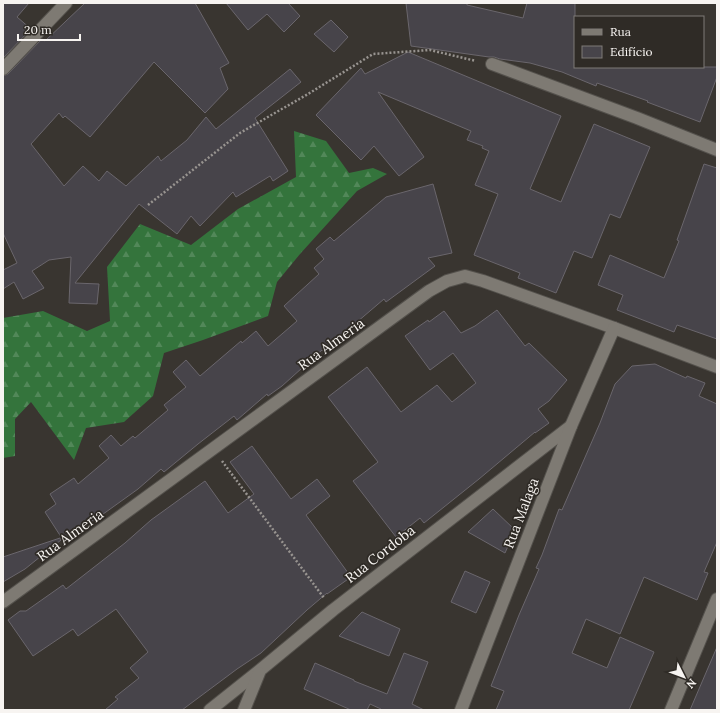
<svg xmlns="http://www.w3.org/2000/svg" width="720" height="713" font-family="Lora,serif">
  <defs>
    <pattern id="forest-firs" width="22" height="20" patternUnits="userSpaceOnUse"><rect width="22" height="20" fill="#34743c"/><path d="M5 1l3.5 6h-7zM16 11l3.5 6h-7z" fill="#528859"/></pattern>
  </defs>
  <rect width="100%" height="100%" fill="#393530"/>
  <path fill="url(#forest-firs)" d="M294,131L326,141L349,173L373,168L387,174L357,191L300,254L277,282L268,316L203,340L164,353L153,396L124,422L86,428L74,460L31,402L15,419V456L3,458V318L43,311L87,331L110,321L107,267L140,224L191,245L238,209L296,177Z"/>
  <g fill="#47444a" stroke="#6a666c">
    <path d="M3,3H29L17,17L31,29L3,58Z"/>
    <path d="M85,3H195L229,63L220,68L228,89L205,113L154,62L90,137L65,116L63,118L59,113L31,144L64,186L83,166L99,181L107,171L126,186L158,156L161,161L187,140L206,117L216,129L290,69L301,82L255,118L288,171L273,181L270,176L236,197L233,192L200,226L191,216L177,234L139,204L75,283L99,284L97,304L69,303L71,257L49,260L32,271L44,288L23,299L14,282L3,289V270L17,263L3,233V76L8,74L42,39L45,41Z"/>
    <path d="M226,3H288L300,16L284,32L267,14L248,30Z"/>
    <path d="M406,3H467V5L523,18L527,3H575V67H717V77L700,122L647,102L648,101L597,83L596,86L562,72L530,63L500,59L494,57H489L411,46Z"/>
    <path d="M331,20L348,37L334,52L314,34Z"/>
    <path d="M408,52L561,116L530,189L561,202L594,124L650,147L620,218L610,214L592,258L574,251L556,293L518,278L520,273L474,255L498,194L475,185L489,151L482,148L483,146L467,140L471,131L378,92L424,157L399,176L374,146L361,160L316,115L361,68L365,74Z"/>
    <path d="M704,164L717,168V339L677,325L674,332L617,310L623,295L598,285L610,255L664,278L679,241L677,240Z"/>
    <path d="M433,184L452,253L428,258L435,266L386,302L384,299L323,351L322,350L282,386L268,396L267,394L237,420L234,416L198,444L164,472L161,469L138,489L106,512L63,540L45,512L56,504L50,494L74,478L78,484L109,458L99,446L111,435L121,446L133,436L135,438L168,410L164,405L186,387L173,372L186,360L200,376L241,341L242,343L256,331L268,346L297,321L284,306L319,274L314,268L324,259L316,249L330,237L334,241L386,197Z"/>
    <path d="M497,310L525,346L529,343L567,380L549,401L538,409L549,423L535,433V432L479,479L424,523L420,518L396,537L353,481L378,462L328,397L367,367L401,412L437,385L452,402L476,383L453,353L430,370L405,336L428,320L429,322L444,311L461,333L475,326Z"/>
    <path d="M655,364L686,378L687,376L705,383L699,396L717,404V542L704,572L708,573L697,600L644,577L620,634L586,619L572,653L607,668L620,637L654,652L629,710H496L504,691L491,686L519,615L539,569L536,568L542,555L559,509L562,510L600,423L615,384L632,366Z"/>
    <path d="M252,446L291,499L317,479L330,496L306,515L351,577L327,594V593L307,610L261,653L237,669L182,710H105L118,699L115,697L139,678L130,668L148,652L116,609L78,636L73,629L33,656L8,620L20,611H26L63,585L66,589L125,543L151,520L205,481L228,513L254,494L230,462Z"/>
    <path d="M493,509L515,530L505,553L468,532Z"/>
    <path d="M60,538L61,540L25,569L3,582V557Z"/>
    <path d="M465,571L490,582L476,613L451,602Z"/>
    <path d="M362,612L400,629L389,656L339,636Z"/>
    <path d="M717,647V710H690Z"/>
    <path d="M404,653L428,662L412,704L424,710H380L381,709L370,704L367,710H351L304,689L315,663L354,680V681L387,694Z"/>
  </g>
  <g fill="none" stroke-linecap="round" stroke-linejoin="round">
    <g stroke="#54514c" stroke-width="14">
      <g id="street">
        <path d="M492,64L637,118L717,150"/>
        <path d="M3,69L66,3"/>
        <path d="M3,602L429,291L447,281L465,276L483,281L614,328L717,367"/>
        <path d="M210,710L259,671L333,610L571,426"/>
        <path d="M244,710L259,673"/>
        <path d="M461,710L571,426L614,328"/>
        <path d="M671,710L717,599"/>
      </g>
    </g>
    <g stroke="#989490" stroke-width="2.5" stroke-dasharray="2 2" stroke-linecap="butt">
      <path d="M148,205L240,133L308,94L373,54L430,50L476,61"/>
      <path d="M222,461L324,598"/>
    </g>
    <use href="#street" stroke="#7e7a73" stroke-width="12"/>
  </g>
  <g text-anchor="middle" dominant-baseline="central" stroke-width="3.5" stroke-linejoin="round" paint-order="stroke">
    <g font-size="14" fill="#f7f4f1" stroke="#2f2b26">
      <text transform="translate(331 344) rotate(-36)">Rua Almeria</text>
      <text transform="translate(521 513) rotate(-69)">Rua Malaga</text>
      <text transform="translate(70 535) rotate(-36)">Rua Almeria</text>
      <text transform="translate(380 554) rotate(-38)">Rua Cordoba</text>
    </g>
  </g>
  <rect width="720" height="713" fill="none" stroke="#f7f4f1" stroke-width="8"/>
  <rect x="574" y="16" width="130" height="52" fill="#2f2b26" stroke="#7f7b77"/>
  <rect x="582" y="29" width="20" height="6" fill="#7e7a73" stroke="#7f7b77"/>
  <text x="610" y="36" font-size="12" fill="#f7f4f1">Rua</text>
  <rect x="582" y="46" width="20" height="12" fill="#47444a" stroke="#7f7b77"/>
  <text x="610" y="56" font-size="12" fill="#f7f4f1">Edifício</text>
  <g transform="translate(684 677) rotate(132)" stroke="#2f2b26" stroke-width="3" paint-order="stroke">
  <path d="M0-3L7 15L0 10L-7 15Z" fill="#f7f4f1"/>
  <text y="-6" font-size="11" font-weight="bold" text-anchor="middle" fill="#f7f4f1">N</text>
  </g>
  <path d="M18 34v6h62v-6" fill="none" stroke="#f7f4f1" stroke-width="2"/>
  <text x="24" y="34" font-size="12" fill="#f7f4f1" stroke="#2f2b26" stroke-width="3" paint-order="stroke">20 m</text>
</svg>
